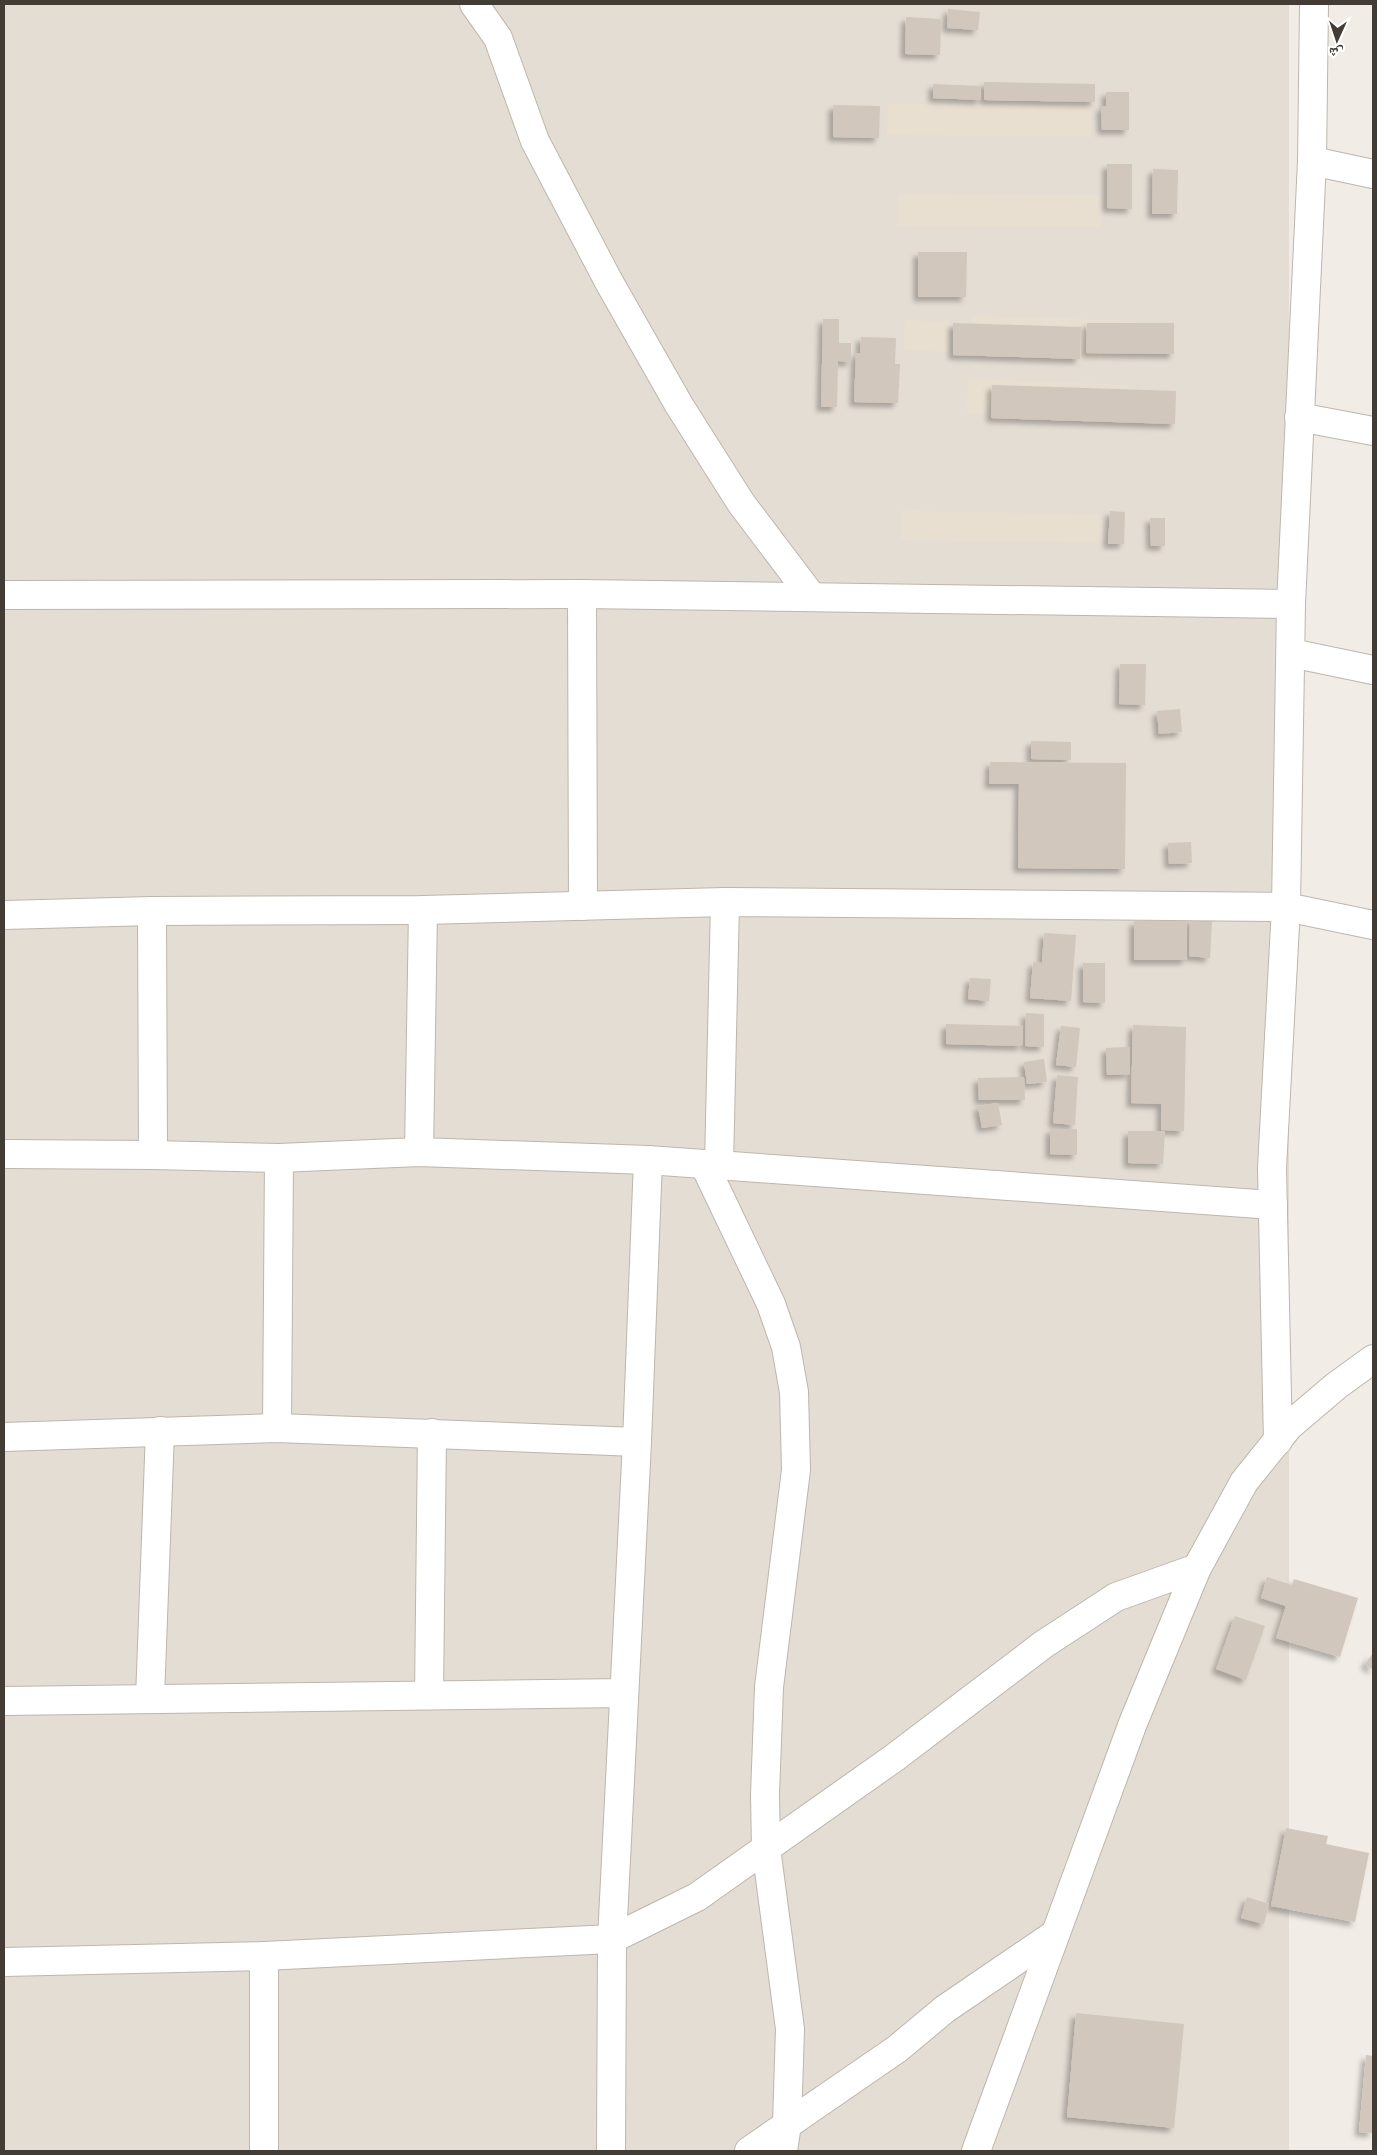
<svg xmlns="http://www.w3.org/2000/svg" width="1377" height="2155" font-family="'IBM Plex Sans','Noto Naskh Arabic',sans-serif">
  <defs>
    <filter id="shadow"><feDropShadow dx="-4.5" dy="4.5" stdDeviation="2.5" flood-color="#0004"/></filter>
  </defs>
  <rect width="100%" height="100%" fill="#f1ece5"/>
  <rect fill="#e4ddd4" x="4" y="4" width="1285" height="2147"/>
  <g fill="#e9dfd0">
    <path d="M888,104L1092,105L1091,136L887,135Z"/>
    <path d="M898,193L1102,195V227L898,226Z"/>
    <path d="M974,316L1131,321L1130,345L1104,344L1103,359L973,355Z"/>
    <path d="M905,320L951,322L949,352L904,350Z"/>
    <path d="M968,379L1129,385L1127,420L967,413Z"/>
    <path d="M901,511L1102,514V543L901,540Z"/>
  </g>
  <g fill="#d1c7bc" filter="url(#shadow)">
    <path d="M948,9L980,12L978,30L947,28Z"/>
    <path d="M906,17L941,19L940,55L905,54Z"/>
    <path d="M984,82L1095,84V102L984,100Z"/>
    <path d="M933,84L981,86V100L933,98Z"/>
    <path d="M1106,92H1129V130H1102L1101,107L1106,106Z"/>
    <path d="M833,105L880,106L879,138L833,137Z"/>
    <path d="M1107,164H1132V209L1107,208Z"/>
    <path d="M1153,169L1178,170L1177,214H1152Z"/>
    <path d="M918,252H967L966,297H918Z"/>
    <path d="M823,319H839V343H851V362L838,361L837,407H821Z"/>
    <path d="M953,323L1081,327L1080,359L953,355Z"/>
    <path d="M1087,323H1174V354L1086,353Z"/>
    <path d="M861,337L896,338L895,364H900L898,403L854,402L856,353H860Z"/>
    <path d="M992,385L1176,391L1175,424L991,418Z"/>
    <path d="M1110,511L1125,512L1124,544H1108Z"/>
    <path d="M1150,518H1165V546H1151Z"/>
    <path d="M1120,664H1146L1145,705L1119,704Z"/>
    <path d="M1180,709L1182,732L1159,734L1157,711Z"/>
    <path d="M1031,741L1071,742V760L1031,759Z"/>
    <path d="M990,762L1126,763L1125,869L1018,868L1019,784H989Z"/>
    <path d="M1191,842L1192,863L1169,864L1168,843Z"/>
    <path d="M1190,918L1212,919L1210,958L1189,956Z"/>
    <rect x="1134" y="921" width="53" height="39"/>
    <path d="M1044,933L1076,935L1071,1001L1030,998L1033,962L1042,963Z"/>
    <path d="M1083,963H1105V1003L1083,1002Z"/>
    <path d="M970,978L991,979L989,1001L968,999Z"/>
    <path d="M1026,1013L1044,1014V1047L1025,1046Z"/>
    <path d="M946,1024L1023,1026L1022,1046L946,1044Z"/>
    <path d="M1133,1025L1186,1027L1184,1131L1161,1130V1104L1131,1103Z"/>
    <path d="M1061,1026L1080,1028L1076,1067L1056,1065Z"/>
    <path d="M1129,1047L1130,1074L1107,1075L1106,1048Z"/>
    <path d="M1044,1059L1047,1082L1027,1084L1024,1062Z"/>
    <path d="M1057,1075L1078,1077L1075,1125L1053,1123Z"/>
    <path d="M1024,1077L1025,1100H979L978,1078Z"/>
    <path d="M998,1103L1002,1125L982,1128L978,1106Z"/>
    <path d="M1050,1129H1077V1155L1050,1154Z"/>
    <path d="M1128,1131H1165L1163,1164L1128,1163Z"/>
    <path d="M1267,1577L1292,1585L1294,1579L1358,1598L1340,1657L1276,1638L1286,1606L1261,1598Z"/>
    <path d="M1235,1616L1265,1626L1246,1680L1216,1669Z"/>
    <path d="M1373,1653V1670L1365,1664Z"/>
    <path d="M1286,1828L1328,1836L1326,1844L1369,1853L1355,1922L1271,1906Z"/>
    <path d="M1247,1897L1269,1904L1264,1924L1241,1918Z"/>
    <path d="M1076,2013L1184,2024L1174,2128L1067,2117Z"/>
    <path d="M1366,2055L1373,2056V2133L1359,2132Z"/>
  </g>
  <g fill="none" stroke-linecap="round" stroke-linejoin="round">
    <g stroke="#beb6ac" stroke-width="30">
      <g id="minor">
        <path d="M474,4L498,38L535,141L609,282L679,405L741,503L812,597"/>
        <path d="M1312,161L1373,174"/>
        <path d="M1299,417L1373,431"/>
        <path d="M582,594L583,906"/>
        <path d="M4,595L582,594L1291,604"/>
        <path d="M1291,653L1373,670"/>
        <path d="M152,911L153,1155"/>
        <path d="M4,915L152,911L423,910L725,902L1286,907L1373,925"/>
        <path d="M419,1152L423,910"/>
        <path d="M4,1154L153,1155L279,1158L419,1152L648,1160L1273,1205"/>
        <path d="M704,1164L771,1304L786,1347L794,1392L796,1470L769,1687L765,1795L766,1848L790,2029L787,2124L783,2151"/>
        <path d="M719,1165L725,902"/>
        <path d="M277,1428L279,1158"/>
        <path d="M4,1437L277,1428L637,1442"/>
        <path d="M429,1695L432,1433"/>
        <path d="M150,1699L160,1431"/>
        <path d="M4,1701L624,1693"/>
        <path d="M264,1956V2151"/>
        <path d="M4,1962L264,1956L612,1939L697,1897L894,1758L1044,1644L1116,1597L1197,1568"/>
        <path d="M611,2151L612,1939L637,1442L648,1160"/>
        <path d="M749,2151L897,2049L945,2009L1055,1934"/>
      </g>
    </g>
    <g stroke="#beb6ac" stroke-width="30">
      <g id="tertiary">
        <path d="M1278,1441L1272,1168L1286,907L1291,604L1312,161L1314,4"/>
        <path d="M976,2151L1133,1723L1197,1568L1244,1482L1289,1426L1336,1386L1373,1359"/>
      </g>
    </g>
    <use href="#minor" stroke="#fff" stroke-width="28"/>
    <use href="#tertiary" stroke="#fff" stroke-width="28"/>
  </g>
  <rect width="1377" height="2155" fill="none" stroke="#433c35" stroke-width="10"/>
  <g transform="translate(1337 40) rotate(183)" stroke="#ffffff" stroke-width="4" paint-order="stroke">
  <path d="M0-4L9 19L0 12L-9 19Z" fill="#433c35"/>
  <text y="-8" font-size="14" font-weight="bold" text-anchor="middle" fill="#433c35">ش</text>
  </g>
</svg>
